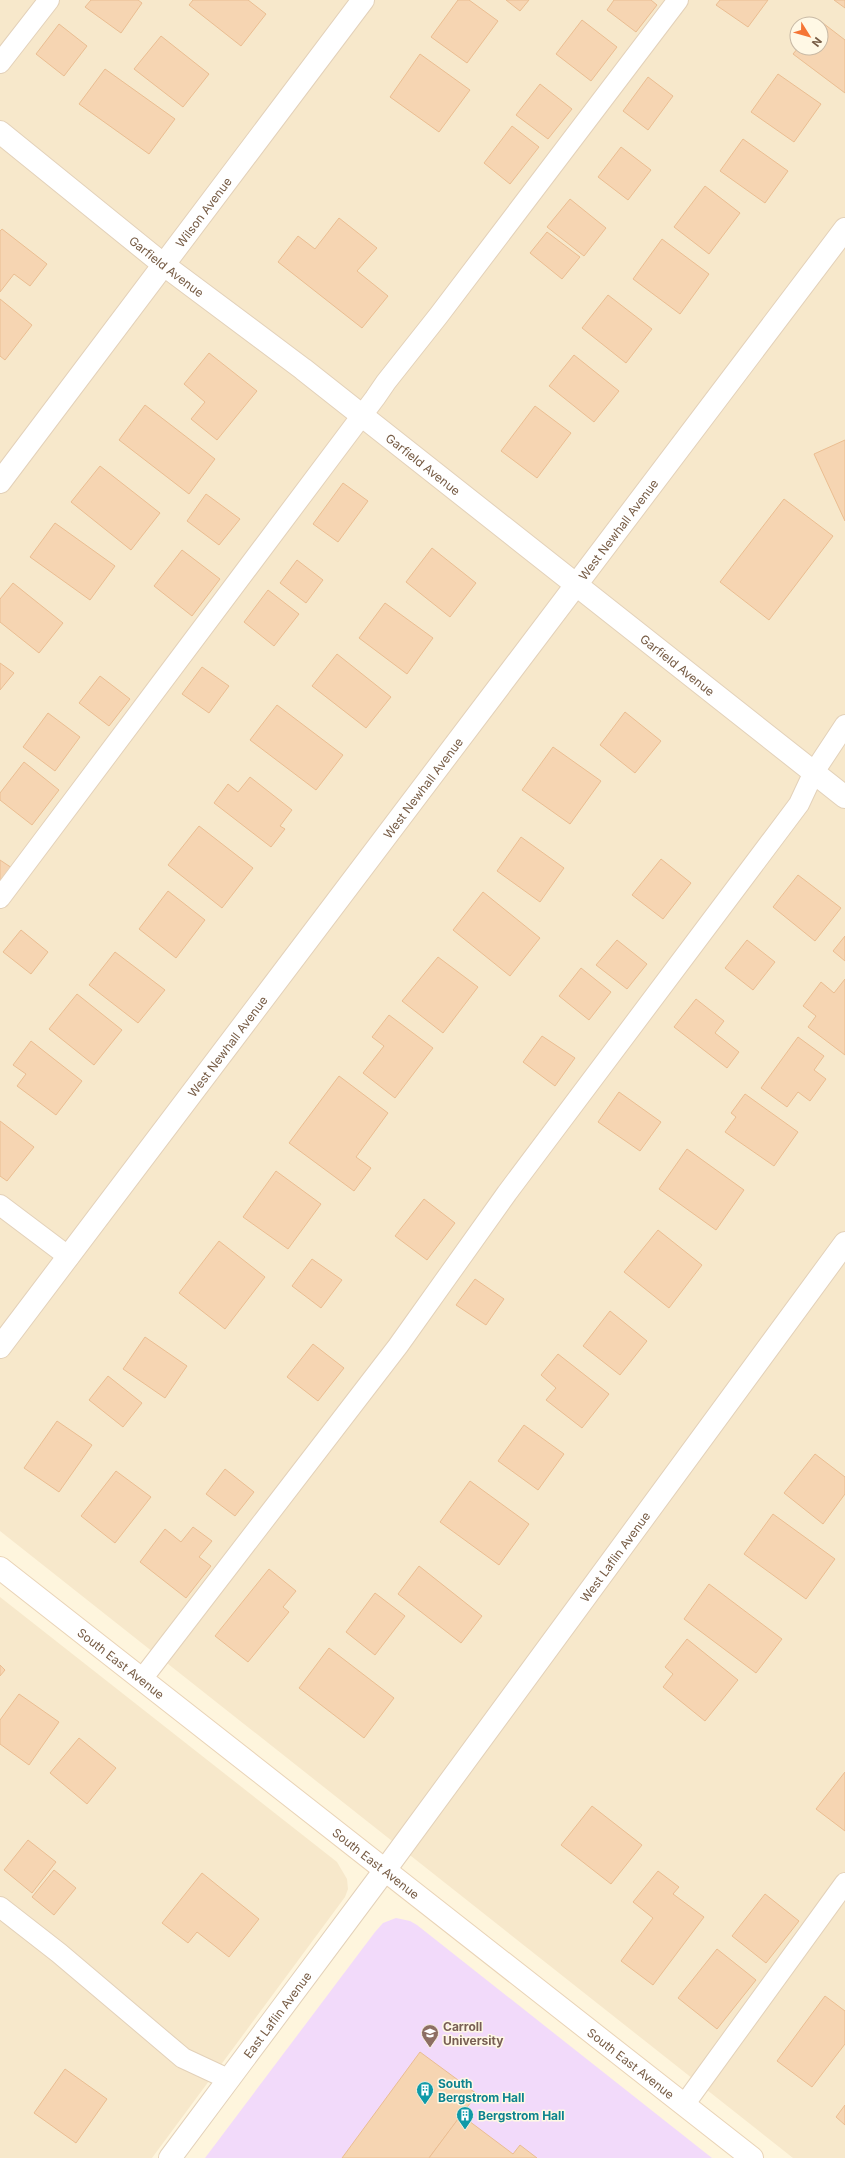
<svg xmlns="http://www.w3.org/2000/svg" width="845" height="2158" font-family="Inter,sans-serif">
  <rect width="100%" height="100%" fill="#fef5dd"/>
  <g fill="#f7e8cb" fill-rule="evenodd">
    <path d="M0,0H845V2158H793L0,1531ZM797,24H821V48H797Z"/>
    <path d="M0,1597L337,1862L347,1879L348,1889L345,1897L152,2158H0Z"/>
  </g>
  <path fill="#f2dafa" d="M396,1918L410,1921L417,1925L712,2158H205L375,1932L383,1923Z"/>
  <g fill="#f6d5b2" stroke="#eabd91">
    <path d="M91,0H138L142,3L121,33L85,7Z"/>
    <path d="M193,0H248L266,14L241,46L189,5Z"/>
    <path d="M458,0H469L498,21L467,63L431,37Z"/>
    <path d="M506,0H529L520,11Z"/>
    <path d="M614,0H651L657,5L636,32L607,10Z"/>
    <path d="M720,0H768L748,27L716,5Z"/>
    <path d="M834,0H845V8Z"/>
    <path d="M582,20L617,47L591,81L556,54Z"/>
    <path d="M819,20L845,40V93L793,54L798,48H821V24H816Z"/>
    <path d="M59,24L87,46L64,76L36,54Z"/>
    <path d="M161,36L209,74L183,107L134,69Z"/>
    <path d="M420,54L470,90L439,132L390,97Z"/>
    <path d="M105,69L175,119L149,154L79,104Z"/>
    <path d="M778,74L821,104L794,142L751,112Z"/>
    <path d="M648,77L673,96L648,130L623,111Z"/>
    <path d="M540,84L572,109L548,139L516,115Z"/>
    <path d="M512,126L539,147L510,184L484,163Z"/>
    <path d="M743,139L788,171L765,203L720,171Z"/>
    <path d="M621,147L651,170L628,200L598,177Z"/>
    <path d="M705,186L740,213L709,254L674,227Z"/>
    <path d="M570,199L606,228L584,256L547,227Z"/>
    <path d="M339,218L377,248L357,271L388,296L362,328L278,262L298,236L315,249Z"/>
    <path d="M2,229L47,264L30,286L14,274L0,292V231Z"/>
    <path d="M547,232L580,257L562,279L530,253Z"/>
    <path d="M662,239L709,274L680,314L633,279Z"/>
    <path d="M608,295L652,329L626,363L582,328Z"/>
    <path d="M0,299L32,325L5,360L0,356Z"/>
    <path d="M209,353L257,391L217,440L191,419L205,402L184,384Z"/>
    <path d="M574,355L619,391L594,422L549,386Z"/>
    <path d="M145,405L215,459L189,494L119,440Z"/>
    <path d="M535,406L571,433L537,478L501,451Z"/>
    <path d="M845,440V521L814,454Z"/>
    <path d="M100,466L160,513L131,550L71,502Z"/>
    <path d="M343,483L368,501L338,542L313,524Z"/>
    <path d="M206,494L240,519L219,545L187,521Z"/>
    <path d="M784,499L833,536L769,620L720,582Z"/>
    <path d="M55,523L115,566L90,600L30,557Z"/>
    <path d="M432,548L476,583L450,617L406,582Z"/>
    <path d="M182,550L220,579L192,616L154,586Z"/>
    <path d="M297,560L323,580L306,603L280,583Z"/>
    <path d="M13,583L63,623L39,653L0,622V599Z"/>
    <path d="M268,590L299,614L274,646L244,622Z"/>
    <path d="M385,603L433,638L407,674L359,638Z"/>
    <path d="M337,654L391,697L366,728L312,686Z"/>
    <path d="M0,663L14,673L0,690Z"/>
    <path d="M202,667L229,686L209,713L182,694Z"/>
    <path d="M100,676L130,699L109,726L79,703Z"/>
    <path d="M277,705L343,755L316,790L250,740Z"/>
    <path d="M625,712L661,741L635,773L600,745Z"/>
    <path d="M48,713L80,737L55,771L23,747Z"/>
    <path d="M553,747L601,781L570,824L522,790Z"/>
    <path d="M24,762L59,790L32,825L0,800V793Z"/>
    <path d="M250,777L292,810L280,826L285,829L271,847L214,803L228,784L238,792Z"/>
    <path d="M199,826L253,868L222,908L168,865Z"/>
    <path d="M521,837L564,868L540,902L497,871Z"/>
    <path d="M661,859L691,883L663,919L632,895Z"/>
    <path d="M0,860L12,868L0,886Z"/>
    <path d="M798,875L841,908L815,941L773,907Z"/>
    <path d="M168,891L205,920L176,958L139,929Z"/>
    <path d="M483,892L540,938L510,976L453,930Z"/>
    <path d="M21,930L48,952L31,974L3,952Z"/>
    <path d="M845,936V961L833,951Z"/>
    <path d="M617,940L647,964L627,989L596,965Z"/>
    <path d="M747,940L775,962L753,990L725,968Z"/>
    <path d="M115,952L165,990L138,1023L89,985Z"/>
    <path d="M438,957L478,987L443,1033L402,1001Z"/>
    <path d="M581,968L611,992L589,1020L559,996Z"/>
    <path d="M845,979V1055L808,1027L816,1016L803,1006L821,982L834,993Z"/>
    <path d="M77,994L122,1030L94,1065L49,1029Z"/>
    <path d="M696,999L724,1021L715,1033L739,1052L727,1068L674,1027Z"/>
    <path d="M389,1015L433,1048L395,1098L363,1073L384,1046L372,1037Z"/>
    <path d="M542,1036L575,1058L555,1086L523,1062Z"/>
    <path d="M798,1037L824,1056L814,1070L826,1079L810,1101L798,1092L787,1107L761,1088Z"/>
    <path d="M31,1041L82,1081L56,1115L17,1086L26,1074L13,1065Z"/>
    <path d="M339,1076L388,1113L356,1157L371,1168L354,1191L289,1143Z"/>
    <path d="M619,1092L661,1122L640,1151L598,1122Z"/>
    <path d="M745,1094L798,1132L774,1166L725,1132L736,1117L731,1113Z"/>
    <path d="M0,1121L34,1147L7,1181L0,1176Z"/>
    <path d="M687,1149L744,1190L716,1230L659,1189Z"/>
    <path d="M276,1171L321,1204L288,1249L243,1217Z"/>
    <path d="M424,1199L455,1223L427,1260L395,1236Z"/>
    <path d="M658,1230L702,1265L669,1308L624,1272Z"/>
    <path d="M219,1241L265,1277L225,1329L179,1293Z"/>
    <path d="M312,1259L342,1280L321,1308L292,1286Z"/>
    <path d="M475,1279L504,1299L486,1325L456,1305Z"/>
    <path d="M610,1311L647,1341L620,1375L583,1346Z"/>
    <path d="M145,1337L187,1366L165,1398L123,1369Z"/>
    <path d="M313,1344L344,1368L318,1401L287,1377Z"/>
    <path d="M558,1354L609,1394L582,1428L546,1400L556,1388L541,1375Z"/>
    <path d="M108,1376L142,1403L123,1427L89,1400Z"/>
    <path d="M57,1421L92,1445L59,1492L24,1468Z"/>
    <path d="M524,1425L564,1454L538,1490L498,1461Z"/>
    <path d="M815,1454L845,1477V1494L823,1524L784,1493Z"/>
    <path d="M225,1469L254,1492L235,1516L206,1494Z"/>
    <path d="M116,1471L151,1497L115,1543L81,1516Z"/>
    <path d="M470,1481L529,1524L499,1565L440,1522Z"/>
    <path d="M773,1514L835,1559L806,1599L744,1554Z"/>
    <path d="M193,1527L212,1541L199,1557L211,1566L186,1598L140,1562L165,1529L181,1542Z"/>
    <path d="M419,1566L482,1616L461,1643L398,1594Z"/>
    <path d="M269,1569L296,1591L283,1607L289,1612L248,1662L215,1636Z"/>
    <path d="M709,1584L782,1639L756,1673L684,1619Z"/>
    <path d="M375,1593L405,1616L375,1655L346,1632Z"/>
    <path d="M687,1639L738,1680L705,1721L663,1687L673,1674L665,1667Z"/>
    <path d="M329,1648L394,1698L364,1738L299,1688Z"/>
    <path d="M0,1665L5,1670L0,1676Z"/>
    <path d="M19,1694L59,1722L29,1765L0,1744V1720Z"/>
    <path d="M79,1738L116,1768L87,1804L50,1773Z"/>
    <path d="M845,1772V1831L816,1809Z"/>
    <path d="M592,1806L642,1845L611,1884L561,1845Z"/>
    <path d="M28,1840L56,1862L32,1893L4,1870Z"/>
    <path d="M54,1870L76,1888L54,1915L32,1897Z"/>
    <path d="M658,1871L679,1887L673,1894L704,1917L653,1985L621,1961L653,1918L633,1902Z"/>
    <path d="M202,1873L259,1919L229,1957L197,1932L188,1943L162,1923Z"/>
    <path d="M765,1894L799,1921L766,1963L732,1936Z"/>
    <path d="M717,1949L756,1980L717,2029L678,1998Z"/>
    <path d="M825,1996L845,2011V2044L812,2087L777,2061Z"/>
    <path d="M420,2052L477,2094L429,2158H342Z"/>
    <path d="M65,2069L107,2099L76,2143L34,2113Z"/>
    <path d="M845,2105V2125L836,2117Z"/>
    <path d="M461,2115L513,2154L520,2145L537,2158H429Z"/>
  </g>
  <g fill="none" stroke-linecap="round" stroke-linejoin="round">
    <g stroke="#e3d1b9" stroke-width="22">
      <g id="lane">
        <path d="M0,63L49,0"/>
        <path d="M0,898L375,398L386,382L439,315L678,0"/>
        <path d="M0,1205L69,1257"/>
        <path d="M142,1679L398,1346L507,1193L799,804L814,772L845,725"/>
        <path d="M0,1907L59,1953L183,2058L228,2079"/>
        <path d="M684,2105L845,1883"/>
      </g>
    </g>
    <g stroke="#e3d1b9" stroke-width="24">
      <g id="street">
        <path id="s1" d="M0,132L164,265L303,369L845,797"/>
        <path id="s2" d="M0,482L363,0"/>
        <path id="s3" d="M0,1347L845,229"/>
        <path id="s4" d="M170,2158L385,1870L845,1243"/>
      </g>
    </g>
    <g stroke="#e9d3b6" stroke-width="24">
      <g id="secondary">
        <path id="s5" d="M0,1568L752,2158"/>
      </g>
    </g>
    <use href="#lane" stroke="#fff" stroke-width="20"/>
    <use href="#street" stroke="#fff" stroke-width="22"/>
    <use href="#secondary" stroke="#fff" stroke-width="22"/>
  </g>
  <defs>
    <g id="university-pin" transform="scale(0.9)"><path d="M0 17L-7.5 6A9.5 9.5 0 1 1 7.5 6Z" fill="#8d6e63" stroke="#fff8e5"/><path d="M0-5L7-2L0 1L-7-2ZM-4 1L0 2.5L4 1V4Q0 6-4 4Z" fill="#fff"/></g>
    <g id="building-pin" transform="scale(0.9)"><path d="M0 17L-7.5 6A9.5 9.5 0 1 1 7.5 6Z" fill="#0f9aa8" stroke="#fff8e5"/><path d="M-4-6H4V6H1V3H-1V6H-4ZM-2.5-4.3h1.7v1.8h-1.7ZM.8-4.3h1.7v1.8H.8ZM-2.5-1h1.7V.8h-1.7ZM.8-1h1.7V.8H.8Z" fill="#fff"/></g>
  </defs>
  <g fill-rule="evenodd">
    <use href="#university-pin" x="430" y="2033"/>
    <use href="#building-pin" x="425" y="2090"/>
    <use href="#building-pin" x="465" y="2115"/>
  </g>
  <g text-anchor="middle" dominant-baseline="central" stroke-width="3" stroke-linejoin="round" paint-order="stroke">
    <g font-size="12" fill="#765b44" stroke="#fff8e5">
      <text stroke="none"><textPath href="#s2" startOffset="338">Wilson Avenue</textPath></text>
      <text stroke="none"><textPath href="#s1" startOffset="214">Garfield Avenue</textPath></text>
      <text stroke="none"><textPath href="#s1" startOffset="538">Garfield Avenue</textPath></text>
      <text stroke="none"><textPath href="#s3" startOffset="1025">West Newhall Avenue</textPath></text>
      <text stroke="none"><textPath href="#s1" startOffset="862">Garfield Avenue</textPath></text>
      <text stroke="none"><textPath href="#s3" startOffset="701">West Newhall Avenue</textPath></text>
      <text stroke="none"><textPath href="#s3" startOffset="377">West Newhall Avenue</textPath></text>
      <text stroke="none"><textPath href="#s4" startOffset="748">West Laflin Avenue</textPath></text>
      <text stroke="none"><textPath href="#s5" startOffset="154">South East Avenue</textPath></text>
      <text stroke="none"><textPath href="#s5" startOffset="478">South East Avenue</textPath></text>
      <text stroke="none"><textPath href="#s4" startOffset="179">East Laflin Avenue</textPath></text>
      <text stroke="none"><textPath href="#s5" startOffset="802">South East Avenue</textPath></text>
    </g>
    <g font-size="12" font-weight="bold" fill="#785e54" stroke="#fff8e5" text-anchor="start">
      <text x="443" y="2026">Carroll<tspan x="443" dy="14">University</tspan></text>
    </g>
    <g font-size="12" font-weight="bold" fill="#0d838f" stroke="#fff8e5" text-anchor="start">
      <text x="438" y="2083">South<tspan x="438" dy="14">Bergstrom Hall</tspan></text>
      <text x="478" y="2115">Bergstrom Hall</text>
    </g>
  </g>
  <g transform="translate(809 36) rotate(127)"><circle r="19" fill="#fff8e5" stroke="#c8b9a5"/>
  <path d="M0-3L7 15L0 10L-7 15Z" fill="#f57535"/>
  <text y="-6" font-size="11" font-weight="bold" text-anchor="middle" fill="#765b44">N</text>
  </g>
</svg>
